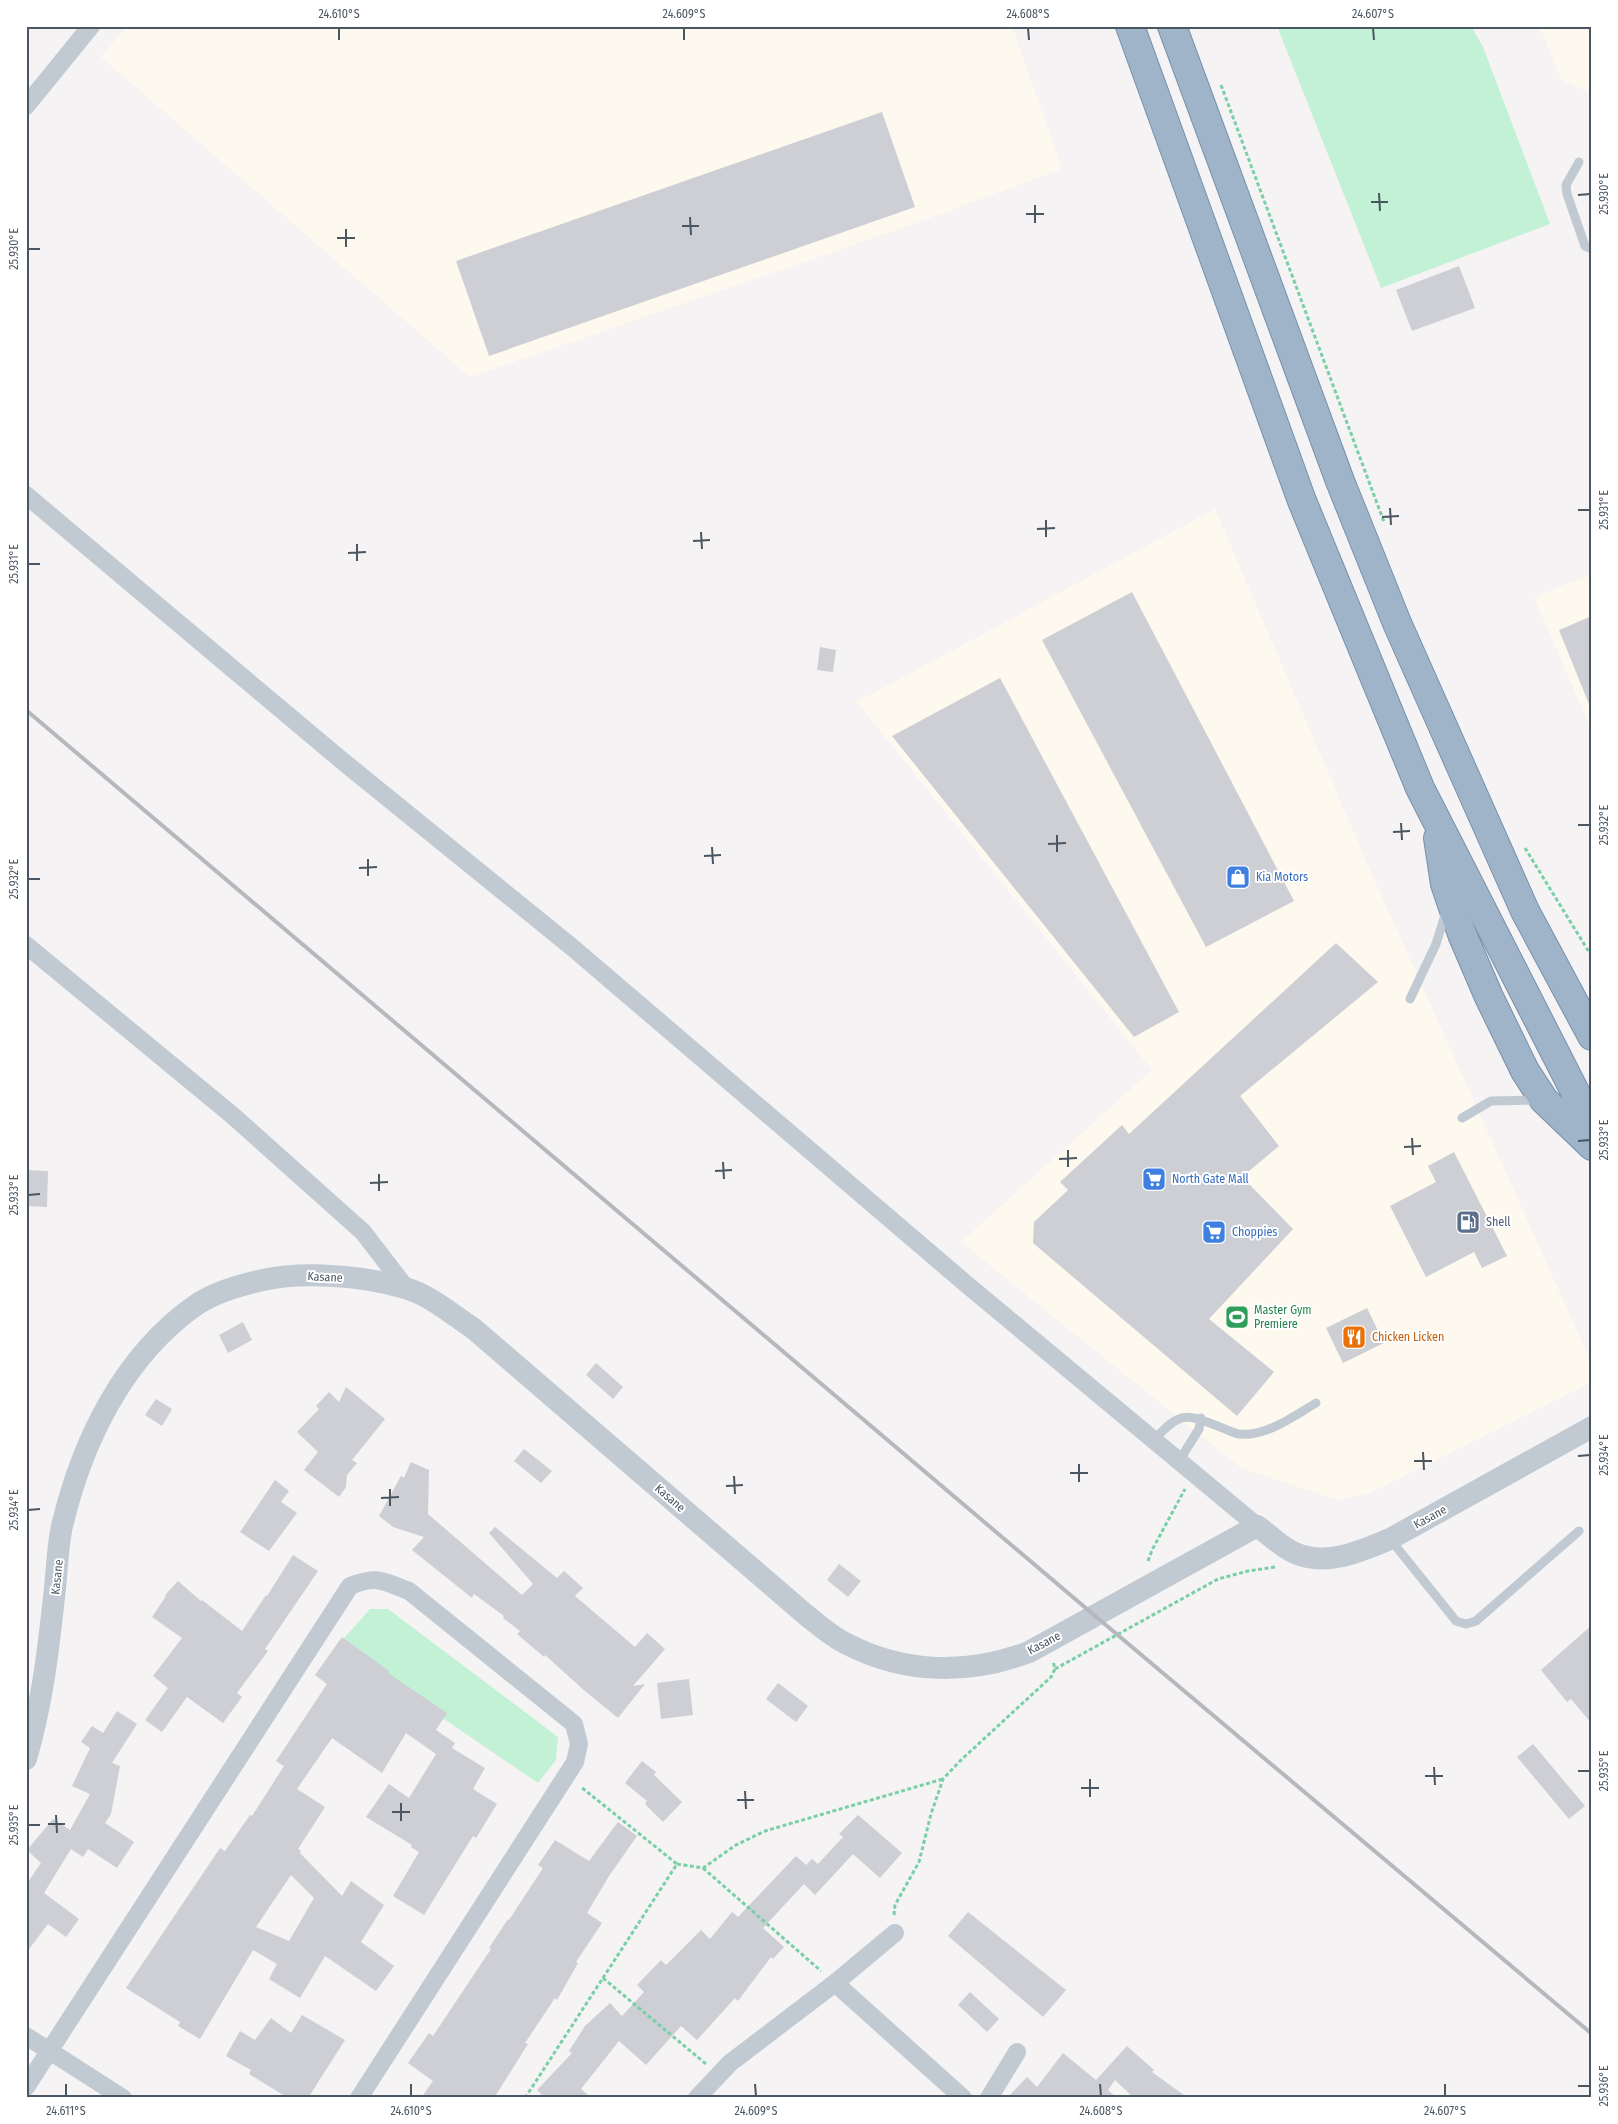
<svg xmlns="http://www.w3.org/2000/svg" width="1618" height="2124" font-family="'Fira Sans Condensed',sans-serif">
  <rect width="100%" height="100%" fill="#f5f3f3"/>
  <g fill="#fdf9ef">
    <path d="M127,26H1012L1062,169L894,231L470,377L101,57Z"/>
    <path d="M1540,26H1592V93L1561,80Z"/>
    <path d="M1215,509L1369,868L1592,1364V1382L1368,1494L1336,1500L1241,1468L961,1242L1152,1070L857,702Z"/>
    <path d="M1592,574V732L1534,597Z"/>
  </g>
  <g fill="#c3f1d5">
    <path d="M1277,26H1471L1483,47L1550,224L1381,288Z"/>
    <path d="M370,1609H388L558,1737L556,1760L538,1783L337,1646Z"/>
  </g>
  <g fill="#cdcfd5" fill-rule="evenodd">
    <path d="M882,112L915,207L489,356L456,261Z"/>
    <path d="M1459,266L1475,308L1412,331L1396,290Z"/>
    <path d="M1132,592L1294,901L1206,947L1042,640Z"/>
    <path d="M1592,616V709H1591L1559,630Z"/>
    <path d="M820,647L836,650L833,672L817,670Z"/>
    <path d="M1000,678L1179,1012L1134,1037L892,736Z"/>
    <path d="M1336,943L1378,982L1240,1096L1279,1146L1242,1177L1293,1229L1209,1319L1274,1372L1237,1416L1033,1243L1034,1222L1068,1190L1060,1182L1122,1125L1129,1134Z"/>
    <path d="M1454,1152L1507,1256L1482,1268L1474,1252L1426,1277L1390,1206L1436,1182L1428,1166Z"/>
    <path d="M26,1170L48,1171L47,1207L26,1206Z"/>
    <path d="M1367,1308L1384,1343L1343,1363L1326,1328Z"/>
    <path d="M243,1322L252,1340L228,1353L219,1335Z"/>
    <path d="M596,1363L623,1387L613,1399L586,1375Z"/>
    <path d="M346,1387L385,1419L352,1460L357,1463L347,1475L346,1487L339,1497L304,1470L318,1452L297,1432L319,1409L316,1406L329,1392L339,1402Z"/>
    <path d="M156,1399L172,1409L162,1426L145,1415Z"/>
    <path d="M524,1449L552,1471L541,1483L514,1461Z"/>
    <path d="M411,1462L429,1470L428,1514L522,1595L533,1584L489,1533L495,1527L557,1578L564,1571L583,1588L575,1596L635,1647L647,1633L665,1649L633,1686L645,1684L618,1718L586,1692L545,1655L544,1657L517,1634L520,1631L503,1618L504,1616L474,1594L472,1598L412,1550L424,1537L393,1527L379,1516L401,1476L404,1478Z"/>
    <path d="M275,1480L289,1491L281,1502L297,1513L269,1551L240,1532Z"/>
    <path d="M293,1555L318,1571L265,1649L268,1651L237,1693L242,1697L223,1723L187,1697L162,1732L145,1720L168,1688L153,1676L182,1638L152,1617L166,1596L165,1595L178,1581L201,1601L202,1600L242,1631L266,1595L267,1596Z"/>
    <path d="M839,1564L861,1581L848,1597L827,1580Z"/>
    <path d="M1592,1625V1724L1571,1699L1567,1702L1541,1670Z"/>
    <path d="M342,1637L389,1671L388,1673L447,1713L436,1730L455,1743L452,1748L485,1768L473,1789L497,1804L476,1838L473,1836L424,1915L393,1896L419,1852L411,1847L412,1845L366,1817L389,1784L409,1798L436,1754L406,1733L382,1773L332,1738L297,1789L325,1807L298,1849L301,1851L300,1853L342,1896L351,1881L384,1905L361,1942L394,1966L376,1991L325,1956L300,1998L269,1979L277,1964L253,1950L200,2039L178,2026L180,2022L126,1988L220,1848L225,1851L250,1815L252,1816L284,1766L276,1761L327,1684L315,1675ZM291,1875L314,1898L289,1941L256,1927Z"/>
    <path d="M689,1679L693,1715L661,1719L657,1683Z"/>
    <path d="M778,1683L808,1706L796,1722L766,1699Z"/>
    <path d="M117,1711L137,1724L112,1763L120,1766L111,1814L105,1823L134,1842L117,1868L88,1849L83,1857L71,1849L44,1893L79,1919L66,1937L48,1924L26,1953V1880L28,1882L41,1863L27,1850L53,1819L70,1830L90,1794L72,1786L90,1748L81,1742L92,1726L103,1733Z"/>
    <path d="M1533,1744L1585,1806L1569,1819L1517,1757Z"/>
    <path d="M642,1761L656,1772L654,1775L682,1802L663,1822L645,1804L647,1801L625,1783Z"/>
    <path d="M858,1815L902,1853L880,1878L853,1854L815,1895L804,1884L763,1928L784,1947L773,1959L771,1957L738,2001L735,1998L697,2040L681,2026L646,2065L619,2041L581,2089L591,2098H545L537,2090L572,2053L569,2051L585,2026L610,2003L622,2016L644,1992L637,1985L661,1960L666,1965L701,1930L710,1939L732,1912L738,1917L796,1856L806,1865L812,1859L818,1864L843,1837L839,1834Z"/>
    <path d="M618,1822L637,1836L609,1876L587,1913L602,1923L576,1962L578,1963L557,2000L555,1998L525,2043L528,2044L494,2098H421L433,2081L408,2063L429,2033L433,2036L491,1949L489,1948L508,1919L509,1920L543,1868L538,1865L555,1840L589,1861Z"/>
    <path d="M968,1912L1066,1990L1043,2017L948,1936Z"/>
    <path d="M970,1992L999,2019L987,2032L958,2005Z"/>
    <path d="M302,2015L345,2040L308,2098H288L249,2074L251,2070L226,2056L240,2031L255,2040L271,2018L291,2033Z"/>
    <path d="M1127,2046L1154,2070L1152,2072L1188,2098H1134L1115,2080L1108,2090L1117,2098H1007L1027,2077L1037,2087L1063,2053L1096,2080Z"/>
  </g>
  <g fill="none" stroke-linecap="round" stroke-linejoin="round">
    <g stroke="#7690ad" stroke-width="30">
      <g id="trunk">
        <path d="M1130,26L1302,501L1420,788L1592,1125"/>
        <path d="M1172,26L1340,481L1397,623L1525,911L1592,1036"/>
        <path d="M1438,838L1445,884L1462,934L1489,997L1525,1071L1544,1100L1592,1146"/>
      </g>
    </g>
    <g stroke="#7ad0a6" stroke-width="3" stroke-dasharray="4 2.5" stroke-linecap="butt">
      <path d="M1221,85L1384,522"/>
      <path d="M1525,848L1592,957"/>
      <path d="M1148,1561L1152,1550L1185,1489"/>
      <path d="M1055,1669L1218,1579L1248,1571L1275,1567"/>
      <path d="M677,1864L703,1868L736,1845L765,1831L943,1779"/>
      <path d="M703,1868L821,1971"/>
      <path d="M894,1915L895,1905L919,1862L931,1814L943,1779L961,1760L1051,1677L1055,1669L1053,1661"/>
      <path d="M603,1978L706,2064"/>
      <path d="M525,2098L677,1864L581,1787"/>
    </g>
    <g stroke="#c1cad2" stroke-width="9">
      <path d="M1579,162L1566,185L1567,194L1585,246L1592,249"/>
      <path d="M1410,999L1436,944L1446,912"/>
      <path d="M1462,1118L1491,1101L1538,1100"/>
      <path d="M1154,1440C1181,1410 1186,1414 1220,1427C1226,1429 1233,1433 1239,1434C1266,1437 1294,1416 1316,1403"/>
      <path d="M1179,1461L1199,1429L1201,1418"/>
      <path d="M1390,1539L1456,1621L1466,1624L1476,1621L1579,1531"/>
    </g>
    <g stroke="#c1cad2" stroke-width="18">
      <path d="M26,106L91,26"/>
      <path d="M26,495L340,759L573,948L965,1283L1257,1526"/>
      <path d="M26,945L232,1115L363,1232L406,1288"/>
      <path d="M835,1983L963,2098"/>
      <path d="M26,2036L123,2098"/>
      <path d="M26,2087L350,1586C377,1575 383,1581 409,1591L574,1724L579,1744L575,1762L359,2098"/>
      <path d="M697,2098L730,2063L835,1983L895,1933"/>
      <path d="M989,2098L1017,2052"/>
    </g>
    <path stroke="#c1cad2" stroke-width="22" d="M26,1759C42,1704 48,1653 54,1597C57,1574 57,1549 62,1526C82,1442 123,1356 196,1305C215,1292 240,1285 263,1280C305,1271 364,1276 405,1288C430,1295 453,1315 474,1329L806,1615C819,1625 832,1637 847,1644C905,1674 968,1675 1029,1652L1257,1526C1269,1534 1282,1548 1295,1553C1326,1567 1362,1551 1390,1539L1592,1427"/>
    <use href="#trunk" stroke="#9fb4c9" stroke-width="28"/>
    <path stroke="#b5b8bd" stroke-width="4" d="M26,710L1094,1615L1592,2034"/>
  </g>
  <path fill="none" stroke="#4a5661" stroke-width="2" d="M339,28V40M684,28V40M1028,28L1029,40M1373,28L1374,40M1379,193L1380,211M1578,195L1590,194M1371,202H1388M1035,205V223M1026,214H1044M690,217L691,235M682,226H699M346,229V247M337,238H355M28,249H40M1390,508L1391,525M1578,510H1590M1382,517L1399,516M1046,520V537M1037,529L1055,528M701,532L702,549M693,541L710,540M357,544V561M348,553L366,552M28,564H40M1401,823L1402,840M1578,825H1590M1393,832L1410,831M1057,835V852M1048,844L1066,843M712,847L713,864M704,856L721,855M368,859V876M359,868L377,867M28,879H40M1412,1138L1413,1155M1578,1141L1590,1140M1404,1147L1421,1146M1068,1150V1167M1059,1159L1077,1158M723,1162L724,1179M715,1171L732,1170M379,1174V1191M370,1183L388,1182M28,1195L40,1194M1423,1452L1424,1470M1578,1456L1590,1455M1414,1461H1432M1079,1464V1482M1070,1473H1088M734,1476L735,1494M726,1486L743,1485M390,1489V1506M381,1498L399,1497M28,1510L40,1509M1434,1767L1435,1785M1578,1771H1590M1425,1776H1443M1090,1779V1797M1081,1788H1099M745,1791L746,1809M737,1800H754M401,1803V1821M392,1812H410M56,1815L57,1833M48,1824H65M28,1825H40M66,2084V2096M411,2084V2096M755,2084L756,2096M1100,2084L1101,2096M1445,2084V2096M1578,2086H1590"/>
  <defs>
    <g id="shop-square" transform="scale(1.25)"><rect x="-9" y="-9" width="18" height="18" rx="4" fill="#3f7fe0" stroke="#fff"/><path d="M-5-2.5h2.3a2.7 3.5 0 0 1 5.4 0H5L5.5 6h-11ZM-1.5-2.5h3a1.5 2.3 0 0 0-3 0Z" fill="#fff"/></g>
    <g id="supermarket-square" transform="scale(1.25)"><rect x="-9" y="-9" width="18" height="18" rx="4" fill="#3f7fe0" stroke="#fff"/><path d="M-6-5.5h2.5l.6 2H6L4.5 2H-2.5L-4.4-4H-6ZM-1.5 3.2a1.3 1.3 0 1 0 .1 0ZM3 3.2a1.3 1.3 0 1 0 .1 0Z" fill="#fff"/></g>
    <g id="fuel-square" transform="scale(1.25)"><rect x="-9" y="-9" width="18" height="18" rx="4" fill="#5c6f8a" stroke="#fff"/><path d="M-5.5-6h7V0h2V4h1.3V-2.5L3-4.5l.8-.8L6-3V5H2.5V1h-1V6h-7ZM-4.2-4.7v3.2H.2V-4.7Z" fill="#fff"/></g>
    <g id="stadium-square" transform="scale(1.25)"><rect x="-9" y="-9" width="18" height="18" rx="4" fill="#2e9e5b" stroke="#fff"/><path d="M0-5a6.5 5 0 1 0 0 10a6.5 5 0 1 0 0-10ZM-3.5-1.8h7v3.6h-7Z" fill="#fff"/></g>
    <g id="restaurant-square" transform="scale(1.25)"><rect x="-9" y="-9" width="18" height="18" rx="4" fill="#e8710a" stroke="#fff"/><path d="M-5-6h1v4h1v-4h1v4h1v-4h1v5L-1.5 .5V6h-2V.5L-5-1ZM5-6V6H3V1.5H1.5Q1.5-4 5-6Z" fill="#fff"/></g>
  </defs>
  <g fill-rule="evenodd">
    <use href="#shop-square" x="1238" y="877"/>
    <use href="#supermarket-square" x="1154" y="1179"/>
    <use href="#fuel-square" x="1468" y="1222"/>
    <use href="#supermarket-square" x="1214" y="1232"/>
    <use href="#stadium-square" x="1237" y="1317"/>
    <use href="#restaurant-square" x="1354" y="1337"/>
  </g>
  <g text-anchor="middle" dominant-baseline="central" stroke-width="4" stroke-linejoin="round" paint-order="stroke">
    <g font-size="12" fill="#366cbe" stroke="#fff" text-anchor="start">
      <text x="1256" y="877">Kia Motors</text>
      <text x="1172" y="1179">North Gate Mall</text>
      <text x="1232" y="1232">Choppies</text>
    </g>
    <g font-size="12" fill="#4e5e75" stroke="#fff" text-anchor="start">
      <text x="1486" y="1222">Shell</text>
    </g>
    <g font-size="12" fill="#4a5661" stroke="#fff">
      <text transform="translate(325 1277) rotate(3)">Kasane</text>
      <text transform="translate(670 1498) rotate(41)">Kasane</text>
      <text transform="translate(1430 1517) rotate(-29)">Kasane</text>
      <text transform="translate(57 1577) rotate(-84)">Kasane</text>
      <text transform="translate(1044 1643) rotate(-28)">Kasane</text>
    </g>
    <g font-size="12" fill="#27864d" stroke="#fff" text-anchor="start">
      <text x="1254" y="1310">Master Gym<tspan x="1254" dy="14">Premiere</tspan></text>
    </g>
    <g font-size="12" fill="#c56008" stroke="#fff" text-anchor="start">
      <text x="1372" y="1337">Chicken Licken</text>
    </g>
  </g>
  <rect width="1618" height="2124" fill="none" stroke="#ffffff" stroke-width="55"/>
  <rect x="28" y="28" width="1562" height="2068" fill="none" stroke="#4a5661" stroke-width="2"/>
  <g font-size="12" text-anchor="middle" fill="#4a5661">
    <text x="339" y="18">24.610°S</text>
    <text x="684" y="18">24.609°S</text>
    <text x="1028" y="18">24.608°S</text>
    <text x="1373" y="18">24.607°S</text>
    <text transform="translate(1604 194) rotate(-90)" y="4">25.930°E</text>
    <text transform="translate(14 249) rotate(-90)" y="4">25.930°E</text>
    <text transform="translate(1604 510) rotate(-90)" y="4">25.931°E</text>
    <text transform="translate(14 564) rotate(-90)" y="4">25.931°E</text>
    <text transform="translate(1604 825) rotate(-90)" y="4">25.932°E</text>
    <text transform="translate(14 879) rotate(-90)" y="4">25.932°E</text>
    <text transform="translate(1604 1140) rotate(-90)" y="4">25.933°E</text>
    <text transform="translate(14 1195) rotate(-90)" y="4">25.933°E</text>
    <text transform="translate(1604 1455) rotate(-90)" y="4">25.934°E</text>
    <text transform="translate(14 1510) rotate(-90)" y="4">25.934°E</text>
    <text transform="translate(1604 1771) rotate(-90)" y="4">25.935°E</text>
    <text transform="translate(14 1825) rotate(-90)" y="4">25.935°E</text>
    <text transform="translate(1604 2086) rotate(-90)" y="4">25.936°E</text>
    <text x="66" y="2115">24.611°S</text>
    <text x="411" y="2115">24.610°S</text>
    <text x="756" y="2115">24.609°S</text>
    <text x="1101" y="2115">24.608°S</text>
    <text x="1445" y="2115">24.607°S</text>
  </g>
</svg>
